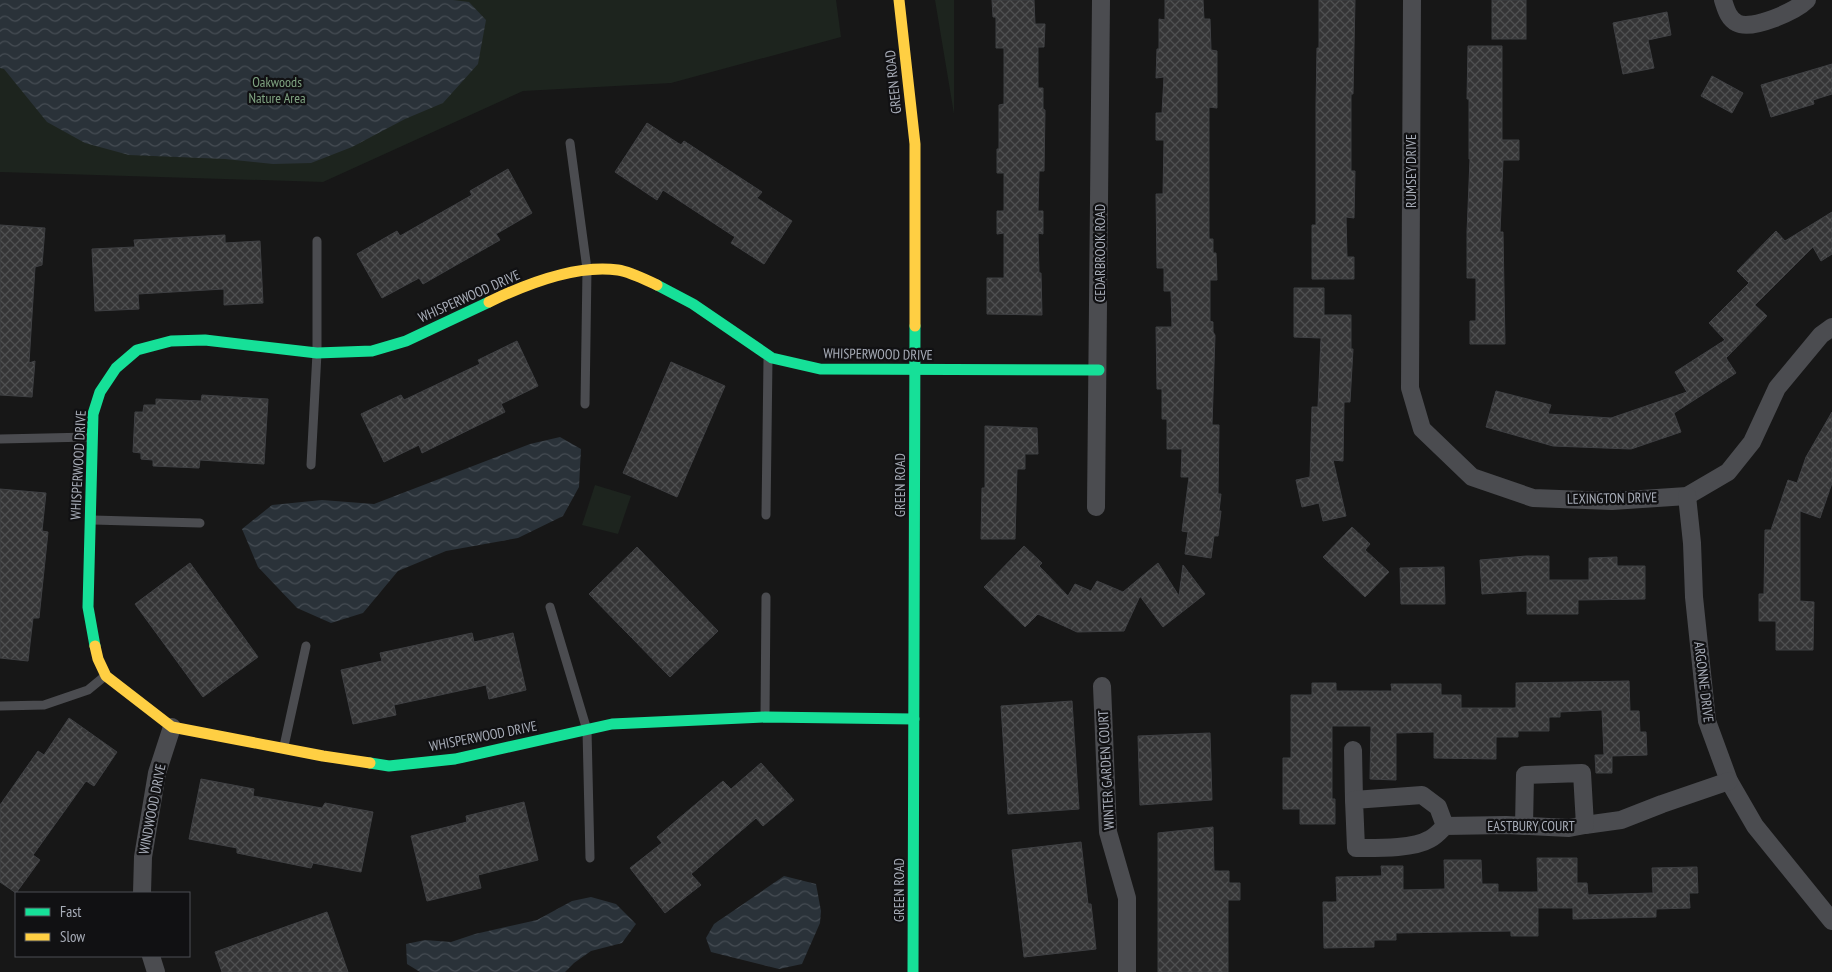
<svg xmlns="http://www.w3.org/2000/svg" width="1832" height="972" font-family="'PT Sans Narrow',sans-serif">
  <defs>
    <pattern id="water-waves" width="16" height="10" patternUnits="userSpaceOnUse" patternTransform="scale(1.25)"><rect width="16" height="10" fill="#2a3239"/><path d="M0 5q4-4 8 0t8 0" fill="none" stroke="#464d54"/></pattern>
    <pattern id="building-cross-hatch" width="8" height="8" patternUnits="userSpaceOnUse" patternTransform="scale(1.25)"><rect width="8" height="8" fill="#353536"/><path d="M0 0l8 8M0 8l8-8" fill="none" stroke="#4f5051"/></pattern>
  </defs>
  <rect width="100%" height="100%" fill="#171717"/>
  <g fill="#1d241e">
    <path d="M0,0H836L841,37L671,83L523,91L323,182L0,172Z"/>
    <path d="M935,0H954V114Z"/>
    <path d="M595,485L631,496L618,534L582,525Z"/>
  </g>
  <g fill="url(#water-waves)">
    <path d="M0,0H453L469,2L486,20L478,64L443,103L405,119L352,147L311,163L273,164L225,159L129,155L85,143L47,122L4,69L0,68Z"/>
    <path d="M560,437L581,449L579,487L563,516L518,538L446,551L398,571L363,613L331,623L297,608L258,567L242,529L272,505L322,500L374,504L530,444Z"/>
    <path d="M784,876L816,884L821,911L820,923L802,964L779,969L711,952L706,938L714,924Z"/>
    <path d="M591,897L616,904L636,924L622,943L591,951L574,963L565,972H420L407,964L406,944L425,940L451,942L475,934L537,920L572,901Z"/>
  </g>
  <g fill="url(#building-cross-hatch)" stroke="#3f4043">
    <path d="M992,0H1034L1035,24H1045L1044,47H1038V88H1043V109L1045,110L1044,171H1039L1038,211H1043V234L1038,233L1039,273H1041L1042,315L987,314V278H1004V233L997,234V211H1004V173H997V149H999V105L1004,104V48H996V17H993Z"/>
    <path d="M1165,0H1203L1204,19H1210L1211,50L1217,51V108L1209,107V239H1213V253H1216L1217,280H1210V321L1213,322V332L1215,335L1212,425H1219L1218,494H1221L1219,511H1221L1218,536H1214L1211,558L1185,554L1188,532L1182,531L1189,477H1181L1182,449H1167V419H1162V389H1157L1156,327H1172L1171,291H1164V268H1157L1156,194H1163L1164,140H1156V113H1162L1164,77L1156,78L1157,49H1159V19L1165,20Z"/>
    <path d="M1319,0H1355L1353,94H1351V171H1355L1354,218L1346,217L1347,257H1354V279H1312V225H1316V105L1317,48H1319Z"/>
    <rect x="1492" y="0" width="34" height="39"/>
    <path d="M1667,12L1671,35L1648,40L1654,68L1623,74L1613,23Z"/>
    <path d="M1468,46H1502V140H1519V160H1503L1500,232H1503L1505,344H1470V321H1476V278H1467V232L1470,159H1469V99H1467Z"/>
    <path d="M1832,64V94L1813,100L1814,104L1771,117L1761,85Z"/>
    <path d="M1712,76L1743,93L1732,113L1701,96Z"/>
    <path d="M647,123L681,145L684,141L762,192L757,198L792,221L764,264L731,243L735,237L663,190L657,200L615,172Z"/>
    <path d="M508,169L532,213L496,234L500,240L423,284L419,278L382,298L357,254L397,231L400,236L472,195L470,191Z"/>
    <path d="M1832,212V254L1821,261L1813,247L1755,305L1767,316L1726,358L1736,373L1674,413L1681,432L1631,449L1553,446L1486,427L1496,391L1551,405L1548,414L1611,418L1687,392L1675,372L1725,340L1709,323L1749,283L1737,271L1776,231L1785,241Z"/>
    <path d="M0,225L45,228L42,265L35,267L29,363L35,361L32,397L0,395Z"/>
    <path d="M225,235V243L260,241L263,303L224,305V289L138,294L139,309L95,311L92,249L135,247L134,240Z"/>
    <path d="M1294,288H1324V315H1351V349H1353L1350,402H1344L1343,461L1333,460L1346,516L1323,521L1319,503L1302,507L1296,480L1310,477L1312,407H1318L1321,338L1294,337Z"/>
    <path d="M517,341L538,386L501,404L505,412L422,453L419,445L384,462L361,414L401,395L404,400L480,364L478,360Z"/>
    <path d="M671,362L725,386L677,497L623,473Z"/>
    <path d="M202,395L268,399L264,464L200,460L199,468L153,466V460L141,459V453L133,452L135,412H143L144,405H156V399L201,401Z"/>
    <path d="M1832,412V483L1820,518L1800,511V601L1814,602L1813,650H1776V621H1759V594H1764L1765,530H1771L1788,480L1797,483L1806,457Z"/>
    <path d="M985,426L1037,428L1038,454H1025V469H1017L1015,539H981L982,488H985Z"/>
    <path d="M0,489L46,493L42,531L48,532L39,618H33L28,661L0,658Z"/>
    <path d="M1352,527L1370,544L1365,550L1389,572L1365,597L1323,557Z"/>
    <path d="M1024,546L1042,563L1039,566L1068,596L1075,584L1091,591L1097,581L1123,592L1158,563L1179,596L1183,565L1205,594L1163,627L1140,596L1124,631L1077,632L1038,614L1025,627L984,587Z"/>
    <path d="M637,547L718,631L670,677L589,594Z"/>
    <path d="M1526,556H1549V580H1589V558L1617,557V566H1645V599L1578,600V614H1527V591L1482,594L1480,560Z"/>
    <path d="M190,563L258,657L203,697L135,604Z"/>
    <path d="M1444,567L1445,604H1401L1400,568Z"/>
    <path d="M472,633L474,642L513,633L526,690L489,699L486,685L394,705L396,715L353,724L341,670L382,661L380,653Z"/>
    <path d="M1629,681L1630,711H1639L1640,732H1646L1647,755L1612,756V773H1596L1595,755H1604L1602,710L1560,712V717H1549V731H1518V737H1496V759L1434,758V732L1396,733V780L1370,779L1371,726H1332V799H1335V824H1300V809H1283V758H1291V695H1312V683H1336V691H1392L1391,684H1441V695H1461V708H1516V683Z"/>
    <path d="M1072,701L1079,809L1008,814L1001,706Z"/>
    <path d="M69,718L117,752L94,786L86,781L33,855L40,860L16,893L0,882V805L38,751L44,755Z"/>
    <path d="M1210,733L1212,800L1140,805L1138,736Z"/>
    <path d="M761,763L794,800L763,826L756,818L691,874L701,885L665,913L630,868L662,843L657,837L723,781L731,789Z"/>
    <path d="M201,779L254,789L253,796L322,808L325,803L373,812L361,872L313,863L311,868L237,853V848L189,839Z"/>
    <path d="M524,802L538,860L478,875L481,888L427,901L411,836L467,822L466,816Z"/>
    <path d="M1213,827L1214,871H1229V883H1240V900H1228V972H1158V833Z"/>
    <path d="M1081,842L1088,904H1091L1096,949L1024,957L1012,850Z"/>
    <path d="M1537,858H1577V883H1587L1588,895L1653,893L1652,868L1697,867L1698,893H1689L1690,908L1656,909V917L1573,919V908H1538V936H1511V931L1396,933V940H1374V947L1324,948L1323,902H1337L1336,877L1382,876L1381,866H1403V890L1445,889L1444,860H1481L1482,884H1498V892H1538Z"/>
    <path d="M327,912L348,972H222L215,952Z"/>
  </g>
  <g fill="none" stroke-linecap="round" stroke-linejoin="round">
    <g stroke="#4b4c50" stroke-width="9">
      <path d="M570,143L587,269L585,404"/>
      <path d="M0,439L90,437"/>
      <path d="M311,465L317,353V241"/>
      <path d="M766,515L768,358"/>
      <path d="M93,520L200,523"/>
      <path d="M550,607L587,730L590,858"/>
      <path d="M0,706L44,705L88,690L105,676"/>
      <path d="M765,717L766,597"/>
      <path d="M284,746L306,646"/>
    </g>
    <g stroke="#4b4c50" stroke-width="18">
      <path d="M1412,0L1410,388L1422,429L1472,477L1533,498L1612,501L1687,496L1728,472L1752,442L1777,388L1821,335L1832,327"/>
      <path d="M1723,0C1726,9 1728,18 1737,23C1752,31 1796,11 1807,0"/>
      <path d="M1687,496L1692,543L1694,597L1707,721L1729,781L1755,826L1832,921"/>
      <path d="M1096,507L1101,0"/>
      <path d="M1102,686L1108,832L1127,898V972"/>
      <path d="M1353,750L1354,800"/>
      <path d="M1445,826C1441,830 1436,836 1430,839C1413,849 1377,848 1356,848L1354,800L1422,795L1438,807L1445,826L1506,825L1569,828L1585,825L1621,820L1662,804L1729,781"/>
      <path d="M1524,826L1525,775L1582,773L1585,825"/>
      <path d="M142,893L143,857L157,773L172,727"/>
      <path d="M151,956L156,972"/>
    </g>
    <g stroke="#16e098" stroke-width="11">
      <path d="M657,285L693,304L772,358L820,369L1099,370"/>
      <path d="M95,646L88,607L93,414L100,392L116,368L137,350L171,341L205,340L317,353L372,351L406,341L489,302"/>
      <path d="M370,763L389,766L455,759L612,724L765,717L914,719"/>
      <path d="M913,972L915,326"/>
    </g>
    <g stroke="#ffcf43" stroke-width="11">
      <path d="M899,0L915,144V326"/>
      <path d="M489,302C526,284 576,264 618,270C631,272 646,280 657,285"/>
      <path d="M95,646L98,659L106,676L172,727L323,756L370,763"/>
    </g>
  </g>
  <g text-anchor="middle" dominant-baseline="central" stroke-width="4.5" stroke-linejoin="round" paint-order="stroke">
    <g font-size="14" fill="#7fa381" stroke="#111113">
      <text x="277" y="82">Oakwoods<tspan x="277" dy="16">Nature Area</tspan></text>
    </g>
    <g font-size="14" fill="#a8adb8" stroke="#111113">
      <text transform="translate(893 82) rotate(-96)">GREEN ROAD</text>
      <text transform="translate(1411 171) rotate(-90)">RUMSEY DRIVE</text>
      <text transform="translate(1100 253) rotate(-90)">CEDARBROOK ROAD</text>
      <text transform="translate(469 296) rotate(-24)">WHISPERWOOD DRIVE</text>
      <text transform="translate(878 354) rotate(1)">WHISPERWOOD DRIVE</text>
      <text transform="translate(78 465) rotate(-87)">WHISPERWOOD DRIVE</text>
      <text transform="translate(900 485) rotate(-90)">GREEN ROAD</text>
      <text transform="translate(1612 498) rotate(-1)">LEXINGTON DRIVE</text>
      <text transform="translate(1704 682) rotate(83)">ARGONNE DRIVE</text>
      <text transform="translate(483 736) rotate(-11)">WHISPERWOOD DRIVE</text>
      <text transform="translate(1106 770) rotate(-93)">WINTER GARDEN COURT</text>
      <text transform="translate(152 809) rotate(-79)">WINDWOOD DRIVE</text>
      <text x="1531" y="826">EASTBURY COURT</text>
      <text transform="translate(899 890) rotate(-90)">GREEN ROAD</text>
    </g>
  </g>
  <rect x="15" y="892" width="175" height="65" fill="#111113" stroke="#4d4f55"/>
  <rect x="25" y="908" width="25" height="8" fill="#16e098" stroke="#4d4f55"/>
  <text x="60" y="917" font-size="15" fill="#a8adb8">Fast</text>
  <rect x="25" y="933" width="25" height="8" fill="#ffcf43" stroke="#4d4f55"/>
  <text x="60" y="942" font-size="15" fill="#a8adb8">Slow</text>
</svg>
